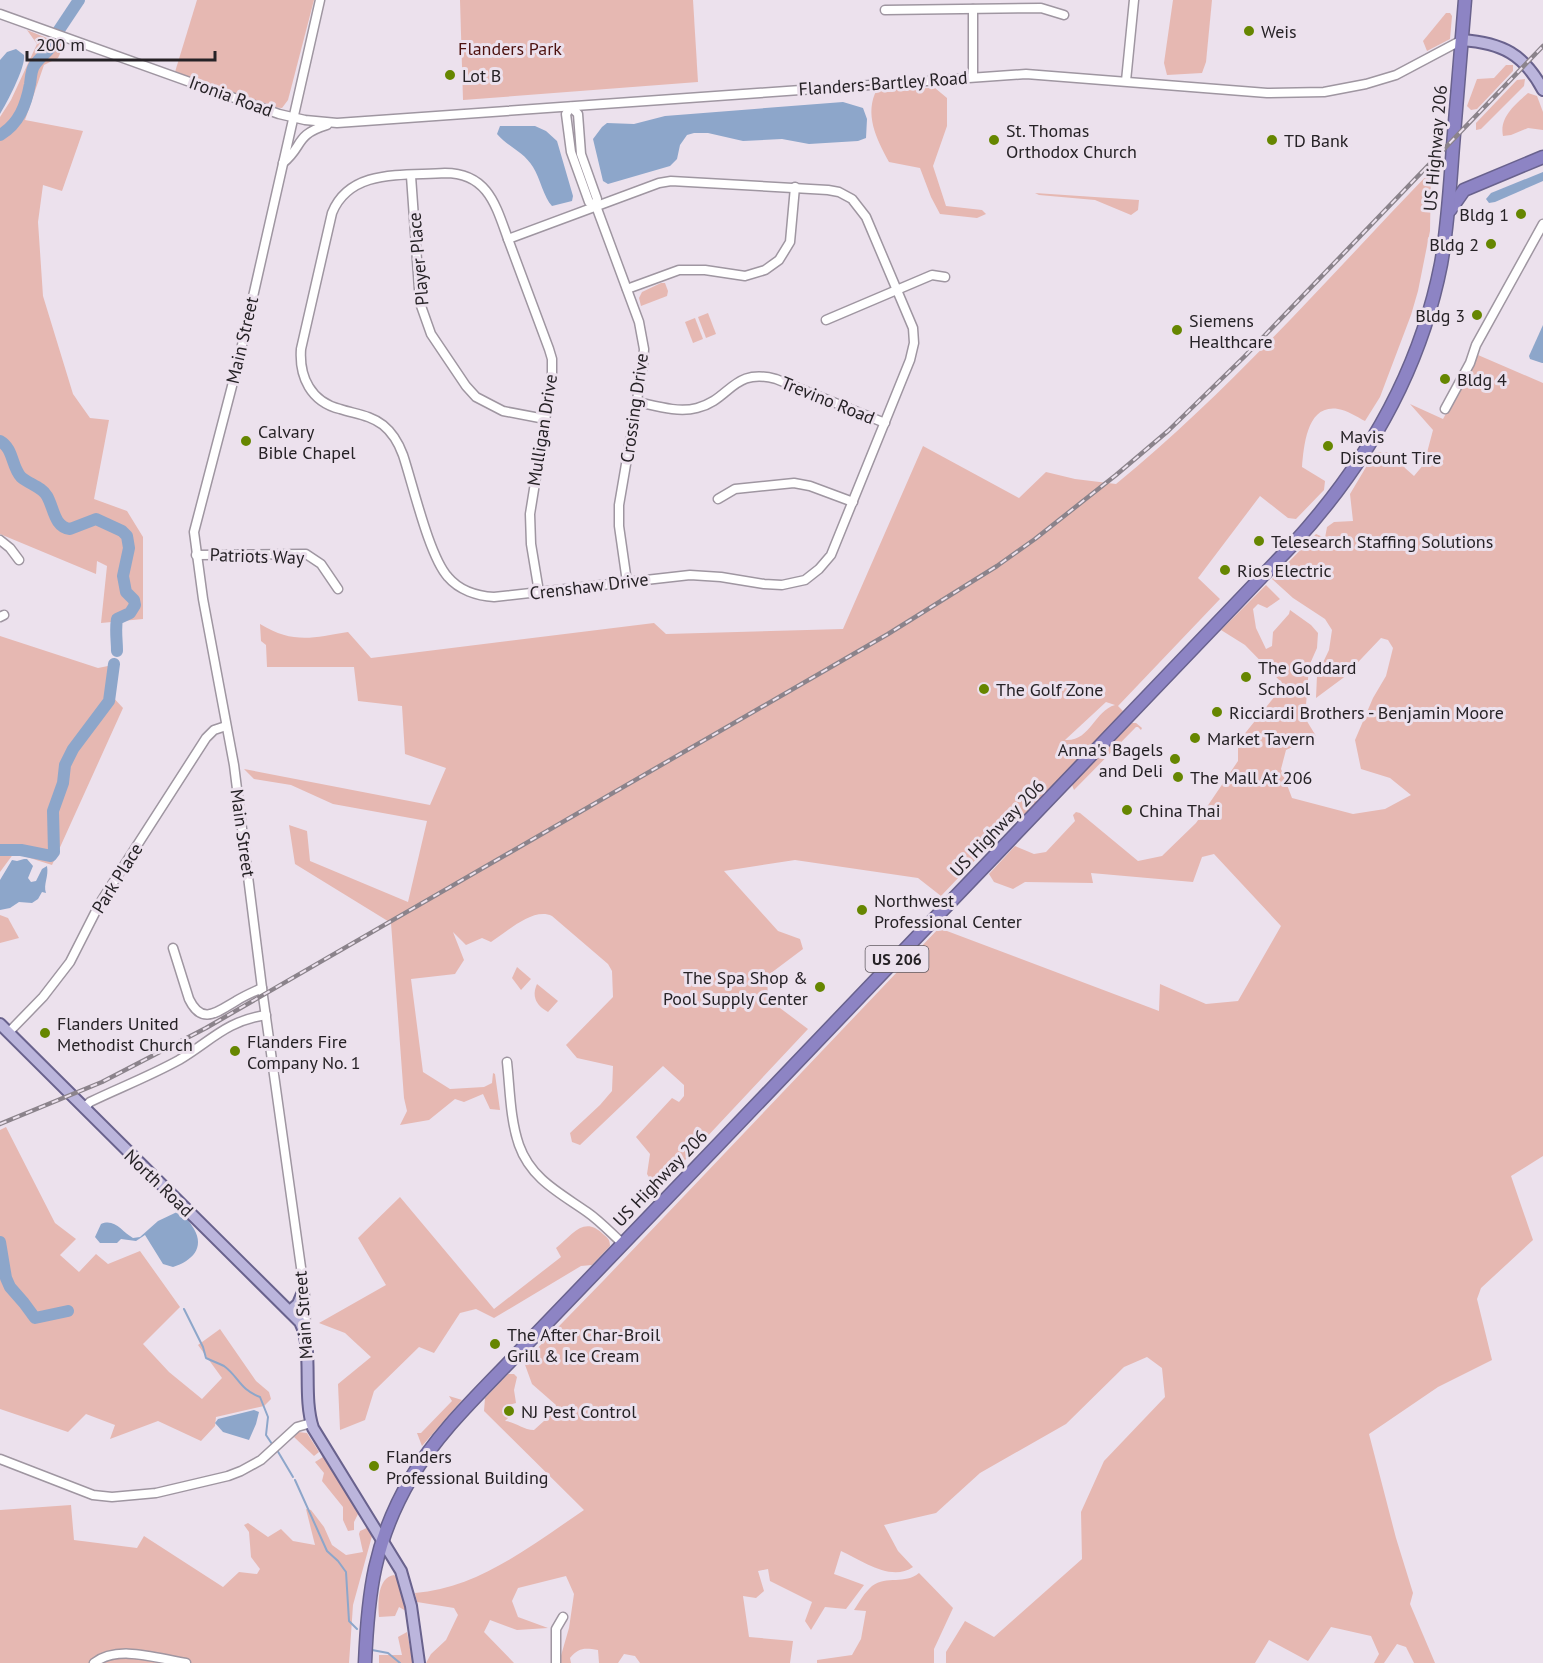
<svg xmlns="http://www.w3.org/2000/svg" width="1543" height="1663" font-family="'PT Sans',sans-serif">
  <rect width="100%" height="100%" fill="#ece1ed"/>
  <g fill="#e6b8b2" fill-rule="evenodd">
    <path d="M197,0H314L288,100L282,108L271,107L175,72Z"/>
    <path d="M460,0H693L698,82L463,100Z"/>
    <path d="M1173,0H1212L1206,62L1202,73L1167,75L1164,63Z"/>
    <path d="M1446,13H1450L1452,16L1450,39L1427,51L1423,41Z"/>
    <path d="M27,30L64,45L58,58L44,65L25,120L83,131L62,191L43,185L38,222L43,296L73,394L90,418L109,420L94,499L127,511L143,537V619L101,623L107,566L97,561L96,574L0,534V117L11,100L37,44Z"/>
    <path d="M1506,65H1513V71L1477,109L1471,110L1467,106L1477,79L1494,78Z"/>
    <path d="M1525,79L1524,86L1481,129L1476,130V123L1517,80Z"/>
    <path d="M935,88L947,98V126L933,166L946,206L982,210L986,214L977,218L940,214L931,197L920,168L889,162C876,138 864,114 877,89Z"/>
    <path d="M1528,93L1537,96L1543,112V130L1528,128L1511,135L1503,136C1499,117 1516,104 1528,93Z"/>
    <path d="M1431,171L1430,231L1418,291L1411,315L1380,397L1365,421C1357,417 1347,410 1338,409C1307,404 1304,445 1302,467L1325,481L1324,490L1296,519L1288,518L1260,496L1198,578L1220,599L1118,706L1123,711L1120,716L1023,816L1019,814L941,896L918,878L795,860L724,871L778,931L800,939L803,949L767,976L768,999L808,1029L657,1190L647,1174L650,1154L636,1137L672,1098L679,1102L684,1096V1085L663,1066L580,1145L572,1142L570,1133L600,1105L612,1091L613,1066L577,1058L566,1045L613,997L612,971L608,964L552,916C533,907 507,932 491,942L482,938L466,945L453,932L464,960L455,974L411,979L423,1072L450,1089L484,1087L492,1083L493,1073L495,1074L500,1110L490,1109L483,1094L464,1102L455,1099L429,1120L400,1125L407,1111L404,1098L391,923L295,864L289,825L307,831L310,861L408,902L427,821L333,804L291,785L254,779L244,769L430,805L446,768L405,754L402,706L358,701L354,667H267L266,645L261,641L260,624C293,644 312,638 348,632L371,658L654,623L666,634L843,629L923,446L1019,498L1046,472L1075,479L1116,484C1230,391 1328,278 1431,171ZM1106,702L1115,705C1094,711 1090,742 1065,740Z"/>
    <path d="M1035,193L1139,200L1138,210L1131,215L1095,200L1039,195Z"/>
    <path d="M661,283H665L668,291L667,296L641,306L639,298L642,292Z"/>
    <path d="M708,313L716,334L706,338L698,317Z"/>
    <path d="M695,318L703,339L693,343L685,322Z"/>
    <path d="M1478,355L1543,383V1156L1511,1176L1533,1240L1481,1288L1477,1299L1492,1360L1438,1387L1369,1434L1396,1538L1413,1593L1410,1604L1435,1663H1414L1406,1647L1397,1644L1384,1663H1374L1379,1654L1371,1636L1331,1627L1308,1661L1269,1640L1255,1663H946V1652L965,1621L994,1637L1082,1559L1081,1512L1104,1461L1165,1397L1162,1368L1147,1357L1124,1367L1066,1424L980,1473L936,1513L884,1525L898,1551L913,1567C891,1582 863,1561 841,1551L834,1574L864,1585L846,1609L825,1607L811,1630L805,1621L812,1602L770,1581L768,1569L758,1571L764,1591L756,1598L743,1596L749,1637L793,1641L790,1663H640L635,1656L624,1654L618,1663H599L598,1650C585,1648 579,1647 570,1658L571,1663H561L560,1659L569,1628L574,1594L566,1576L518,1588L512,1601L518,1617L548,1628L517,1630L490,1620L484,1632L514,1663H426L431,1654L446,1640L458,1615L454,1608L417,1602L415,1593C479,1588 532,1545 584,1510L484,1411L485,1398L508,1374H514L517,1377L514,1390L516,1403L505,1406L506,1408L503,1412L508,1418L505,1421C516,1422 523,1430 534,1430L555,1411L556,1405L532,1384L524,1362L604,1280L939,928L1159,1011L1160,984L1206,1004L1238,1001L1281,926L1214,854L1202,857L1193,882L1091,873L1093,883L1025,882L1013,889L994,882L989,874L1015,846L1034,854L1046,852L1075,821L1073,815L1076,812L1080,813L1138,861L1162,856L1196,823L1238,761V742L1284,685L1245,645L1221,630L1266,585L1280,599L1267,608L1258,604L1253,609L1256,628L1266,649L1272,646L1273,632L1289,614L1290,610L1311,625L1318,633L1317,648L1309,666L1305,718L1316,736L1286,750L1281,769L1292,798L1353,814L1385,809L1411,795L1390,778L1361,769L1355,740L1373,698L1386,676L1393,648L1388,640L1381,638L1343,678L1316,698L1317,675L1329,650L1332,630L1325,619L1293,598L1272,579L1316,534L1325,538L1327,527L1334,522L1353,521L1350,494L1375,452H1394L1405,468L1414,476L1424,464L1433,430L1410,404L1443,419Z"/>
    <path d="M0,636L98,668L113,665L110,694L123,708L52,865L14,853L0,872Z"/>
    <path d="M1132,723H1136L1142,728L1141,730L1138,727H1136L1074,790L1072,785L1073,783Z"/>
    <path d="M0,915L8,918L19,938L0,943Z"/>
    <path d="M517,967L531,979L521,990L512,978Z"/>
    <path d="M537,984L558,1001L548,1012C537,1006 531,997 537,984Z"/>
    <path d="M6,1127L55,1223L76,1239L60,1255L79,1272L96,1254L108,1264L140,1251L180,1307L143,1344L169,1372L202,1399L222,1378L198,1345L220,1329L256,1381L269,1392L271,1399L264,1406L216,1417L215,1426L201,1441L158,1421L110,1439L115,1425L86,1414L68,1432L0,1409V1130Z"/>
    <path d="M400,1197L494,1309L561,1257L556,1248C572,1235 584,1215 603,1234C608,1238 610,1240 610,1246L592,1265L581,1266L494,1318L476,1309L460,1313L434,1353L419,1347L374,1391L365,1420L340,1430L338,1384L371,1357L345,1333L319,1323L386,1285L358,1238Z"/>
    <path d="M449,1396L462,1400L422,1446L417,1433H421L452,1401Z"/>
    <path d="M298,1432L307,1433L319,1452L314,1456L294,1437Z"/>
    <path d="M323,1457L359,1512L354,1522V1530L348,1531L343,1520V1507L322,1481L324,1473L315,1462Z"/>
    <path d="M71,1505L74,1540L137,1548L144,1536L223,1587L239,1572L257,1574L260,1569L251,1557L249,1532L244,1525L248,1523L268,1537L281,1529L293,1541L315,1545L306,1509L311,1510L324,1527L332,1545L346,1555L363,1552L359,1534L360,1531L369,1527L372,1536L353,1605L349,1663H0V1510Z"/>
    <path d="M919,1573L953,1608L934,1649V1663H817V1660L852,1655L861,1639L866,1611L854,1610C859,1602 865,1592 872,1586C887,1575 905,1585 919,1573Z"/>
    <path d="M394,1575C405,1585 407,1596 406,1611L399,1607L395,1616L379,1617C378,1603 377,1578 394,1575Z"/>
    <path d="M407,1632L413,1663H379V1655H402L398,1637Z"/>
  </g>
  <g fill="#8da6ca">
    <path d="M16,49L24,55C26,67 7,102 0,114V60L7,52Z"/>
    <path d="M843,102L863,108L867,119L866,138L858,141L809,144L782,139L743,141L708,133H694L687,135L680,145L677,159L670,166L608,184L603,181L593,139L602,127L607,123L634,124L665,116Z"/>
    <path d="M500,126H535L546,131L557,141L573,196L572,201L552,206C544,198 540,178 533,167C524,152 508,147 497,134Z"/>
    <path d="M1543,172V181L1495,202L1489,203L1486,199L1491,193Z"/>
    <path d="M1543,325V363H1542L1530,359L1529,356Z"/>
    <path d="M24,859H27L33,866L28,878L31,882L36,881L42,869L47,866C49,877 43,884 46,893L42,892L38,899L32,903L19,902L10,908L0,910V880L12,860L17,861Z"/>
    <path d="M177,1212C186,1216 189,1221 194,1229C205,1248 192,1261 173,1267L163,1264L145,1235L136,1241L121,1239L117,1243H100L95,1237L101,1224C115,1218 122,1232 133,1238L140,1237L158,1221Z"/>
    <path d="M254,1410L259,1412L256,1424L249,1440L223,1432L215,1423L218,1419Z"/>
  </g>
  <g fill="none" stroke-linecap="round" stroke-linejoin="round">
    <g stroke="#8da6ca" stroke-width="2">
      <path d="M184,1309L203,1347L206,1358C212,1361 218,1363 224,1366C239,1377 239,1389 260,1397L268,1417L266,1435L272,1444"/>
      <path d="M277,1450L293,1477"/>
      <path d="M295,1480L327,1551L338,1561L346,1572L349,1621L357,1629"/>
      <path d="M372,1650L388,1653L400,1663"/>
    </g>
    <g stroke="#8da6ca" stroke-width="12">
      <path d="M59,30L79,0"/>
      <path d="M0,135C19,124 26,105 30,84C31,78 31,71 34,66C41,55 50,52 55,40"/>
      <path d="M0,441C14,449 11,466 21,477C29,484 42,487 47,496C54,508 54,527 70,529L96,519L122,531L127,536L129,548L123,576L126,592L134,600L135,605L130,613L117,619C115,630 117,640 117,651"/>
      <path d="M0,850H21L51,856L54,852L53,811L63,783L65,765L73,749L109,701L114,664"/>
      <path d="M0,1242L6,1278L10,1287L24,1303L35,1318L68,1311"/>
    </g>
    <g stroke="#9f96a1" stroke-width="11">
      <g id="minor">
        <path d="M885,10L1041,8L1064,15"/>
        <path d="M0,14L279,114L305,120L337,123L1026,74L1267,93L1324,92L1366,84L1396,75L1462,40"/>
        <path d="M973,76V9"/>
        <path d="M1126,81L1134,0"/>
        <path d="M571,107L578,114L581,154L597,199L596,206L639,322L644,349L643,365L619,505V526L627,582"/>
        <path d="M571,107L566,114L571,152L589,202L596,206"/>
        <path d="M283,163C304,146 294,135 327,125"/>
        <path d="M445,173C488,173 496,206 508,239L659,183L671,181L828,190L839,192L852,199L866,217L913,328L914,343L910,360L831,555L819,569L805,580L782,585L764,584L721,577L690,575L494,597C477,596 459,590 448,577C429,556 413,485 403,455C399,444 393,433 383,425C370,415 355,414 340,409C311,402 299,377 301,349L332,213C350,168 404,176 445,173Z"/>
        <path d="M411,176L420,303L431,334L466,386L476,397L503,411L545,419"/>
        <path d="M508,239L549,349L552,359V377L530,514L531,544L539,592"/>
        <path d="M627,289L679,270H705L745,276L765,270L779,260L790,242L795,187"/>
        <path d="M826,320L932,275L945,277"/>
        <path d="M637,402C656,406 678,413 697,408C730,400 733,367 776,379L885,423"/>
        <path d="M1445,409L1470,363L1476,345L1543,224"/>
        <path d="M718,499L735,489L794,483L810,486L853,502"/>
        <path d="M0,540L10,548L19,560"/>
        <path d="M196,555L306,554L321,564L338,589"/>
        <path d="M0,617L4,615"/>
        <path d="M173,948L189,999C202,1026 217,1012 236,1001C244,996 253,992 262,988"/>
        <path d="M9,1032L43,997L70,962L100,903L206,738L214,730L226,726"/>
        <path d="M507,1062C510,1089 510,1119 519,1145C531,1179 560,1193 587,1212C600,1221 611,1233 622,1243"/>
        <path d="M84,1108L90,1102C119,1088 150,1076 179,1060C211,1041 226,1021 266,1015"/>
        <path d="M306,1332L305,1296L263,996L234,765L203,599L194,532L238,363L320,0"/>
        <path d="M0,1459L93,1495L112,1497L156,1493L228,1476L241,1471L261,1460L297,1427L311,1423"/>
        <path d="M94,1663C118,1644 159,1659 186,1663"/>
        <path d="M556,1663V1629L563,1617"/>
      </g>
    </g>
    <g stroke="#69628d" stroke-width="14">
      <g id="major">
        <path d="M1462,40C1502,43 1524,54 1543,90"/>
        <path d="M0,1024L300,1322C314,1349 302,1395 313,1428L401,1571L411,1606L419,1663"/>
        <path d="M290,1311L298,1304L303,1292"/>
      </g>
    </g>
    <g stroke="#69628d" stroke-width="15">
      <g id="highway">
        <path d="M1450,210L1464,190L1543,157"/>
        <path d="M365,1663C368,1592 374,1541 411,1478C439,1431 480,1393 517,1354C582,1286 647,1218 713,1150C908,949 1101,746 1294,543C1367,463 1420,371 1441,264C1448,225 1450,185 1453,146C1457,97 1461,49 1465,0"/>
      </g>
    </g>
    <use href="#minor" stroke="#fff" stroke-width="8"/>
    <use href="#major" stroke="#bbb5dc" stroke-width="10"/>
    <use href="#highway" stroke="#8d84c4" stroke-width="12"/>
    <g stroke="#8b838b" stroke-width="4.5">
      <path id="rail" d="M0,1124L102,1082L206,1028L888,634L997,566L1035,539L1116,475L1168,431L1244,357L1543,46"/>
    </g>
    <use href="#rail" stroke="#ece1ed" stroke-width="2" stroke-dasharray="7" stroke-linecap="butt"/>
  </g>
  <g fill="#668600" stroke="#ece1ed" stroke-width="2">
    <circle cx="1249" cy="31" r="6"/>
    <circle cx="450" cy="75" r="6"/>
    <circle cx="994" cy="140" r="6"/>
    <circle cx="1272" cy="140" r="6"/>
    <circle cx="1521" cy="214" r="6"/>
    <circle cx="1491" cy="244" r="6"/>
    <circle cx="1477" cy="315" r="6"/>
    <circle cx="1177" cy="330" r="6"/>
    <circle cx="1445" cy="379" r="6"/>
    <circle cx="246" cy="441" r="6"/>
    <circle cx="1328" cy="446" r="6"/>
    <circle cx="1259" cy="541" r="6"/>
    <circle cx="1225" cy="570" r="6"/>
    <circle cx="1246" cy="677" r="6"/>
    <circle cx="984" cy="689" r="6"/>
    <circle cx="1217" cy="712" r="6"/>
    <circle cx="1195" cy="738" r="6"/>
    <circle cx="1175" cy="759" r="6"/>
    <circle cx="1178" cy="777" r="6"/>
    <circle cx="1127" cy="810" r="6"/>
    <circle cx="862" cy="910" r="6"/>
    <circle cx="820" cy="987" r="6"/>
    <circle cx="45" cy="1033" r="6"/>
    <circle cx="235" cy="1051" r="6"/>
    <circle cx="495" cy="1344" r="6"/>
    <circle cx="509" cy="1411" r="6"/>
    <circle cx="374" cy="1466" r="6"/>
  </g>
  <g text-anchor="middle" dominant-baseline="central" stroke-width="6" stroke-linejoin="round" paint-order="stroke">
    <rect fill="#ece1ed" stroke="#615b62" stroke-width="1.5" x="865.5" y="946" width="63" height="26" rx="4.5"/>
    <g font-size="16" font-weight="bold" fill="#262226">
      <text x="897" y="959">US 206</text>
    </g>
    <g font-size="18" fill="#262226" stroke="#ece1ed" text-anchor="start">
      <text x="1261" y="31">Weis</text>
      <text x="462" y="75">Lot B</text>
      <text x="1006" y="130">St. Thomas<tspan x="1006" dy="21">Orthodox Church</tspan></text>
      <text x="1284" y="140">TD Bank</text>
      <text x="1509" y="214" text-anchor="end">Bldg 1</text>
      <text x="1479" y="244" text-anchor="end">Bldg 2</text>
      <text x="1465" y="315" text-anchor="end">Bldg 3</text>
      <text x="1189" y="320">Siemens<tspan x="1189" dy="21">Healthcare</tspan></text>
      <text x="1457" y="379">Bldg 4</text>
      <text x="258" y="431">Calvary<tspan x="258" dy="21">Bible Chapel</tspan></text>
      <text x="1340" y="436">Mavis<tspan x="1340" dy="21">Discount Tire</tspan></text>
      <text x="1271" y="541">Telesearch Staffing Solutions</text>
      <text x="1237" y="570">Rios Electric</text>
      <text x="1258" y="667">The Goddard<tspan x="1258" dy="21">School</tspan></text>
      <text x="996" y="689">The Golf Zone</text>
      <text x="1229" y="712">Ricciardi Brothers - Benjamin Moore</text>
      <text x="1207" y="738">Market Tavern</text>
      <text x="1163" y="749" text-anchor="end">Anna's Bagels<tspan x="1163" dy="21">and Deli</tspan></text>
      <text x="1190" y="777">The Mall At 206</text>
      <text x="1139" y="810">China Thai</text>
      <text x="874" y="900">Northwest<tspan x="874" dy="21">Professional Center</tspan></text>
      <text x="808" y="977" text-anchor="end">The Spa Shop &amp;<tspan x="808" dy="21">Pool Supply Center</tspan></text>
      <text x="57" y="1023">Flanders United<tspan x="57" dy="21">Methodist Church</tspan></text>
      <text x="247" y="1041">Flanders Fire<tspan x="247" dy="21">Company No. 1</tspan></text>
      <text x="507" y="1334">The After Char-Broil<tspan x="507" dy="21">Grill &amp; Ice Cream</tspan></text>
      <text x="521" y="1411">NJ Pest Control</text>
      <text x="386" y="1456">Flanders<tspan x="386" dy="21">Professional Building</tspan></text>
    </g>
    <g font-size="18" fill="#4d120f" stroke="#ece1ed">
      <text x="510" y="48">Flanders Park</text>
    </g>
    <g font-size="18" fill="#262226" stroke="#ece1ed">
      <text transform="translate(883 83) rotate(-4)">Flanders-Bartley Road</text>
      <text transform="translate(231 96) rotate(20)">Ironia Road</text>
      <text transform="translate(1435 148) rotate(-85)">US Highway 206</text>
      <text transform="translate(418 259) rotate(-95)">Player Place</text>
      <text transform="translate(242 340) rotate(-77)">Main Street</text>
      <text transform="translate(828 400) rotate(22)">Trevino Road</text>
      <text transform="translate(634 408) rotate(-82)">Crossing Drive</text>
      <text transform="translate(542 430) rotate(-81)">Mulligan Drive</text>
      <text transform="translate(257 556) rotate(2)">Patriots Way</text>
      <text transform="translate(589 586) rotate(-7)">Crenshaw Drive</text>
      <text transform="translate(997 828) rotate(-46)">US Highway 206</text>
      <text transform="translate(243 833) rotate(82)">Main Street</text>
      <text transform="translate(117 878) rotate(-58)">Park Place</text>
      <text transform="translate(660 1178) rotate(-46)">US Highway 206</text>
      <text transform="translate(159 1183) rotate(44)">North Road</text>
      <text transform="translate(303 1315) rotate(-94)">Main Street</text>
    </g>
  </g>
  <path d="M27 51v9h188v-9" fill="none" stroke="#262226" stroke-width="3"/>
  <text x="36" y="51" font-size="18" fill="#262226" stroke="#ece1ed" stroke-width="4.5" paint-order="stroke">200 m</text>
</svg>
